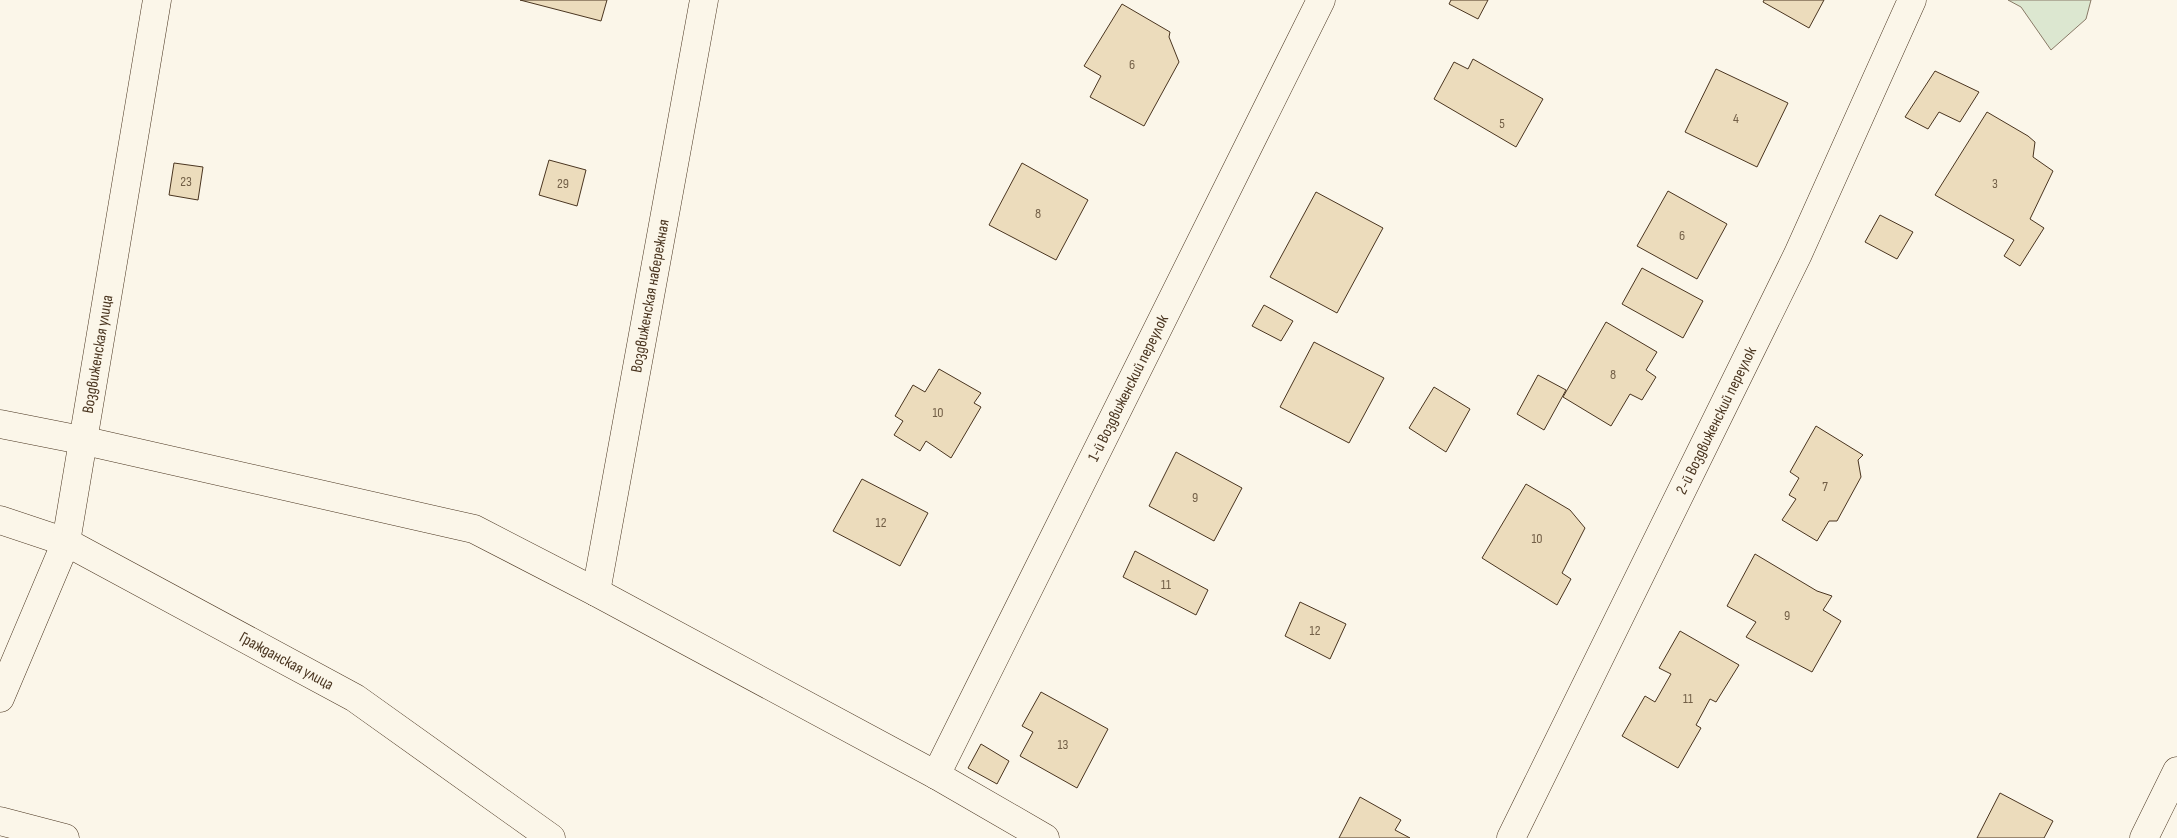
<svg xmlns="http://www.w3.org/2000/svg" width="2177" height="838" font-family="'Sofia Sans Condensed',sans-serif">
  <rect width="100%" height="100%" fill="#fbf6e9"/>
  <path fill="#dce7d0" stroke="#887966" d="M2008,0H2091L2086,19L2051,50L2021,7Z"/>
  <g fill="#ecdcbc" stroke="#4a3520">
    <path d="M520,0H607L601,21Z"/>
    <path d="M1451,0H1488L1478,19L1449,4Z"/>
    <path d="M1764,0H1824L1809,28L1763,2Z"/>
    <path d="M1122,4L1170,32L1169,37L1179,62L1144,126L1090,97L1101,76L1084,66Z"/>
    <path d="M1473,59L1543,99L1516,147L1434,99L1454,62L1468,69Z"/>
    <path d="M1716,69L1788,103L1757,167L1685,132Z"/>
    <path d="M1935,71L1979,92L1960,122L1939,112L1928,129L1905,117Z"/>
    <path d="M1987,112L2028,136L2035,142L2033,157L2053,171L2030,219L2044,228L2020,266L2004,256L2014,240L1935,195Z"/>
    <path d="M549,160L586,170L577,206L539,195Z"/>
    <path d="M174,163L203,167L198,200L169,195Z"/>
    <path d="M1022,163L1088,200L1056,260L989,225Z"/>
    <path d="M1668,191L1727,224L1697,279L1637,246Z"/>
    <path d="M1316,192L1383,228L1337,313L1270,277Z"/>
    <path d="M1880,215L1913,232L1897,259L1865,242Z"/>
    <path d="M1642,268L1703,301L1683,338L1622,304Z"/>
    <path d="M1264,305L1293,321L1281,341L1252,326Z"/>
    <path d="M1606,322L1657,352L1646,370L1656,377L1642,400L1630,394L1611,426L1563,397Z"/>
    <path d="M1314,342L1384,378L1349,443L1280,407Z"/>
    <path d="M939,369L981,393L974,403L981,407L951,458L926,441L920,451L894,435L903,421L895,416L913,385L925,392Z"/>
    <path d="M1538,375L1566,390L1544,430L1517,414Z"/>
    <path d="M1434,387L1470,409L1446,452L1409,428Z"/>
    <path d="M1816,426L1863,455L1858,460L1861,477L1837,521H1829L1817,541L1782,520L1796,499L1789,495L1799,478L1790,472Z"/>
    <path d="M1176,452L1242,488L1214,541L1149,506Z"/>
    <path d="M862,479L928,513L900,566L833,531Z"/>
    <path d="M1526,484L1570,510L1585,528L1562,573L1571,579L1557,605L1482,558Z"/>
    <path d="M1135,551L1208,590L1196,615L1123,577Z"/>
    <path d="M1755,554L1817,591L1832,596L1823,610L1841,621L1812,672L1746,637L1756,622L1727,606Z"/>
    <path d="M1300,602L1346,624L1330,659L1285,636Z"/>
    <path d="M1680,631L1739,665L1716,702L1710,699L1696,725L1701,728L1678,768L1622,736L1645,696L1655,702L1671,674L1659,668Z"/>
    <path d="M1041,692L1108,729L1077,788L1020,756L1033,732L1022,726Z"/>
    <path d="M981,744L1009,761L997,784L968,768Z"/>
    <path d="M2000,793L2053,821L2044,838H1977Z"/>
    <path d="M1360,797L1401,820L1395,830L1410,838H1339Z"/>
  </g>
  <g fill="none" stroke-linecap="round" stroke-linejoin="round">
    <g stroke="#4a3520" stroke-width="29">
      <g id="minor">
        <path d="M0,424L81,440L474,529L596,592L936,775L1045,838"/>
        <path id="s1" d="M0,520L66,542L355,698L551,838"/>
        <path id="s2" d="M596,592L704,0"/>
        <path id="s3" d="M0,698L66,542L157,0"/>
        <path id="s4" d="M936,775L1321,0"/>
        <path d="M0,821L65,838"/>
        <path id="s5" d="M1511,838L1798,254L1912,0"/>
        <path d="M2144,838L2177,771"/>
      </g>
    </g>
    <use href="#minor" stroke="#fbf6e9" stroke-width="28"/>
  </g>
  <g text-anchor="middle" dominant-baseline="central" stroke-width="4" stroke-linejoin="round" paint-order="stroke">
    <g font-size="14" fill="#725f47">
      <text x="1132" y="64">6</text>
      <text x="1736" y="118">4</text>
      <text x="1502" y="123">5</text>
      <text x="186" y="181">23</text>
      <text x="563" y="183">29</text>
      <text x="1995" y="183">3</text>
      <text x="1038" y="213">8</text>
      <text x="1682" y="235">6</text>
      <text x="1613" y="374">8</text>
      <text x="938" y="412">10</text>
      <text x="1825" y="486">7</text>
      <text x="1195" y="497">9</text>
      <text x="881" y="522">12</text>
      <text x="1537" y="538">10</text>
      <text x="1166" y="584">11</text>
      <text x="1787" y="615">9</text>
      <text x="1315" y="630">12</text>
      <text x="1688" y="698">11</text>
      <text x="1063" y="744">13</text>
    </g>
    <g font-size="16" fill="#4a3520" stroke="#fbf6e9">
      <text stroke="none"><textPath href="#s2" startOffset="301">Воздвиженская набережная</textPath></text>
      <text stroke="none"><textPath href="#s3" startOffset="360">Воздвиженская улица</textPath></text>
      <text stroke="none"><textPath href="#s4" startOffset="432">1-й Воздвиженский переулок</textPath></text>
      <text stroke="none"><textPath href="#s5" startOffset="465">2-й Воздвиженский переулок</textPath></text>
      <text stroke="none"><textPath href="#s1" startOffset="320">Гражданская улица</textPath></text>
    </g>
  </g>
</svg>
